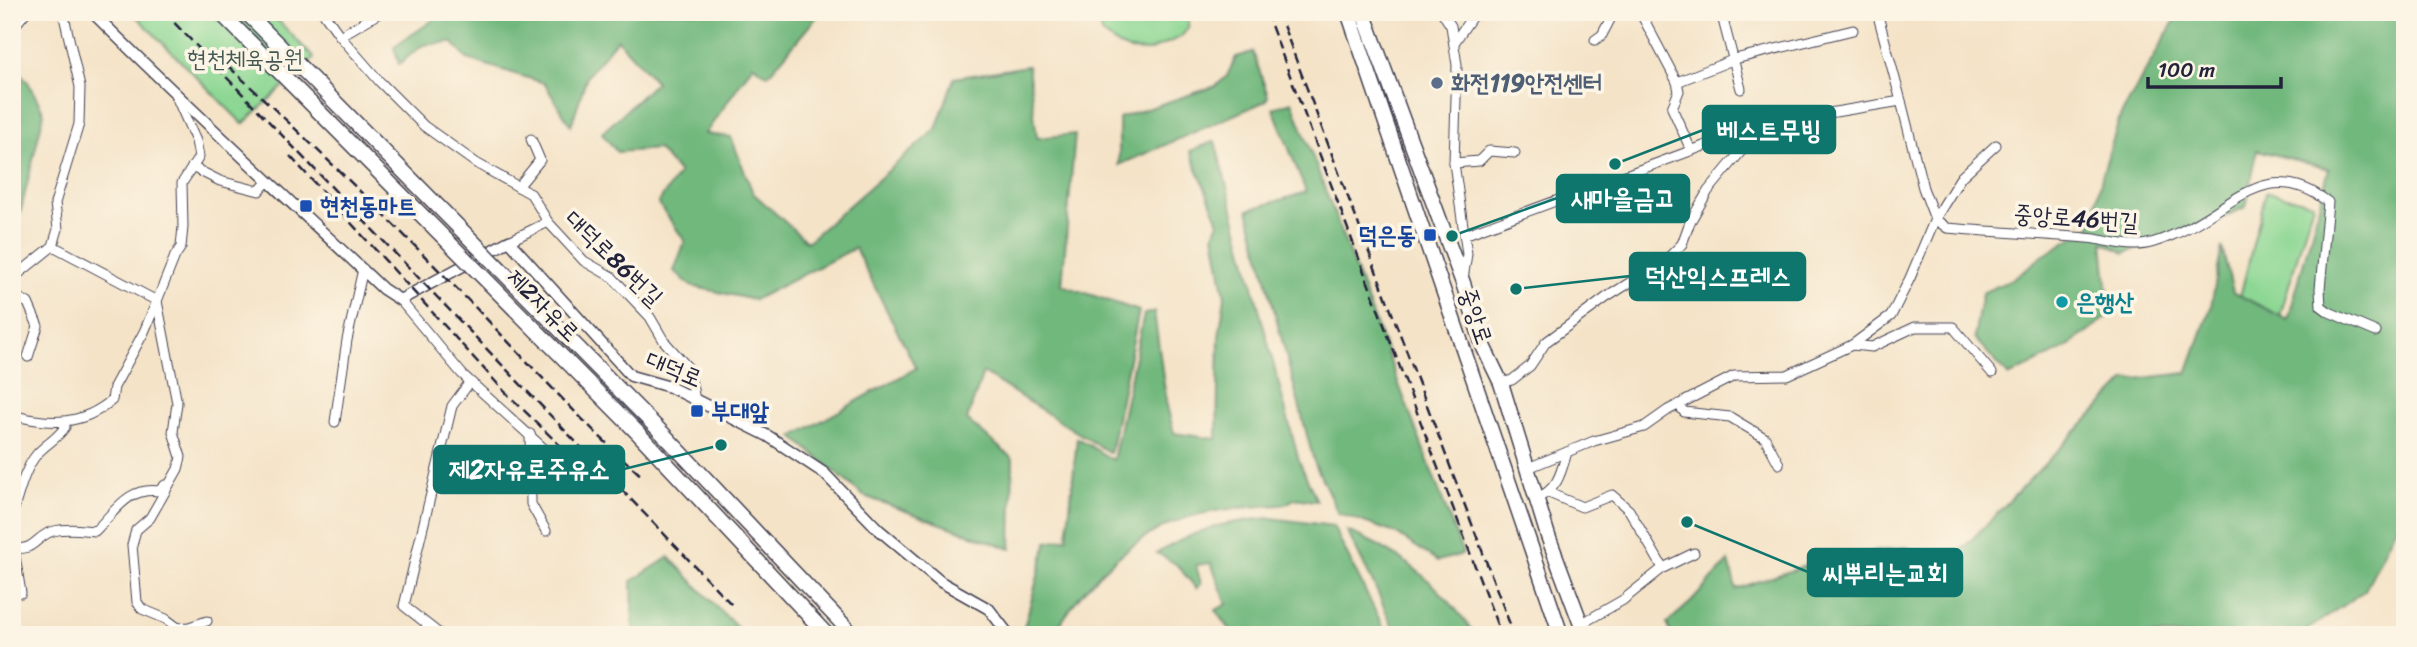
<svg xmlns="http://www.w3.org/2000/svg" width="2417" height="647" font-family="Sriracha,'Poor Story',sans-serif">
  <rect width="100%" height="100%" fill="#fcf5e5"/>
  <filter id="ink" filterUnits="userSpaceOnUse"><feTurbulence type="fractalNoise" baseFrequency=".0143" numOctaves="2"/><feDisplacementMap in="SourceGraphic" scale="14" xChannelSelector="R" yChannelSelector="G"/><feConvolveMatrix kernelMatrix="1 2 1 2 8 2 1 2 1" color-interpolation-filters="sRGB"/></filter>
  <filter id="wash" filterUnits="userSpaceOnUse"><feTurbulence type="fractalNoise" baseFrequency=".00686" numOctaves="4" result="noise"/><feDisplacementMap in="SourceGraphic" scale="28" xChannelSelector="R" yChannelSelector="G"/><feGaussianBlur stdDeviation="1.57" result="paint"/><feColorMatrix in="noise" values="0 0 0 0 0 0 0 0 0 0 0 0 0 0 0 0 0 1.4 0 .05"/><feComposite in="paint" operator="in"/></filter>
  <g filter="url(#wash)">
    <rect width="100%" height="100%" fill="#f4e3c7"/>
    <g fill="#8cd793" stroke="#577c67" stroke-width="2">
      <path d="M132,12H270L314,58L243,124Z"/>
      <path d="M1093,12H1189L1188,28L1181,37L1149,51L1129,50L1117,45L1103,34Z"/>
      <path d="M2266,192L2313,203L2277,326L2235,317Z"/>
    </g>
    <g fill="#71b87d" stroke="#4a6d5c" stroke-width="2">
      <path d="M476,12H821L768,75L753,65L705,134L731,137L753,193L807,242L936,129L954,78L1028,66L1037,138L1075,134L1062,285L1139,311L1110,453L983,373L967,420L1013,459L1011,549L864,496L793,437L916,368L855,248L754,300L691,286L674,271L685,241L658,203L679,173L658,149L617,152L602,133L656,82L617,39L587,76L571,126L544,83L467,59L452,42L423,45L399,64L394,47L439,16H469Z"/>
      <path d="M2177,12H2405V519L2397,525L2365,590L2300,635H1671L1667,623L1691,602L1729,561L1736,589L1832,557L1906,547L1948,564L2126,380L2187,373L2211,307L2222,247L2233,292L2288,320L2329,169L2257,150L2246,207L2206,225L2125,253L2103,242L2110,315L2064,349L2009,376L1974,338L1982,293L2015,278L2041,257L2091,226L2102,176L2120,117L2177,16Z"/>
      <path d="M1253,52L1268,96L1266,101L1119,165V118L1216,86L1227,76L1236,57Z"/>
      <path d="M14,66L28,82L44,113L21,210L12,225Z"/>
      <path d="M1292,102L1463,554L1438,561L1395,533L1338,513L1314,462L1248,210L1306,192L1273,108Z"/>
      <path d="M1215,141L1299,461L1317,501C1311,501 1301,498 1295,499C1289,501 1287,505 1280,505C1241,507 1195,510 1159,529C1115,553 1078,591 1054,635H1022L1047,542L1067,538L1077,438L1113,460L1144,314L1154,312L1167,406L1174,433L1217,439L1219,337L1225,297L1214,234L1219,222L1190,151Z"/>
      <path d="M1271,518L1333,526L1387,635H1234L1216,610L1227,604L1211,563L1196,565L1201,584L1197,589L1176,564L1157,553C1200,528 1222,522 1271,518Z"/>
      <path d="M1347,531C1404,554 1440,584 1475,635H1396L1376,589Z"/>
      <path d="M669,557L744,635H633L632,581Z"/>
    </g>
  </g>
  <g filter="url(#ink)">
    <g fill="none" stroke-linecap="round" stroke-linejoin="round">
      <g stroke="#423f50" stroke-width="11">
        <g id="minor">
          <path d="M323,12L340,36L380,82L424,126L476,163L531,194L548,222L584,261L612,277L650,317L664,341L689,369L695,400"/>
          <path d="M1442,12L1451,26L1457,65L1454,163L1467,254L1463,279"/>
          <path d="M1640,12L1677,82L1679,91L1672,108L1691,150"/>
          <path d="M1721,12L1741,89"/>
          <path d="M1877,12L1901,101"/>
          <path d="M12,29L26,12"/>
          <path d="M340,36L381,12"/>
          <path d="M1595,40L1602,35L1614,12"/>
          <path d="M1454,43L1475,12"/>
          <path d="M1677,82L1735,59L1853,30"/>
          <path d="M175,94L196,141L199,157L182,183L183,227L181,247L175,256L157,301L177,403L173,432L181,457L178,469L150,518L136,530L132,545L137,602L142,609L166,619L178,628L189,627L207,621"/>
          <path d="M1454,163L1479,161L1489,151L1515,153"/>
          <path d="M192,167L220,181L259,191L268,181"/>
          <path d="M518,187L540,160L531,139"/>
          <path d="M1464,235L1763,124L1901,101L1923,188L1935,219L1947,228C1993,232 2040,234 2086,238C2102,239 2118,245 2134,245C2145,246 2164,239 2175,234C2230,211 2266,154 2328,202L2320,289L2321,306L2329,312L2376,332"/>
          <path d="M509,241L548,222"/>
          <path d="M12,279L53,246L58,229L55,203L79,124L80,87L63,12"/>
          <path d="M12,294L28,303L38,326L28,357"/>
          <path d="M400,300L462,374L550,454"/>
          <path d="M1852,345L1872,347L1915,327H1953L1992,373"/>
          <path d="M1501,383L1512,380L1530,366L1546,342L1607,297L1667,259L1682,244L1690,222L1708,191L1763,125"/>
          <path d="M1679,405L1684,412L1730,417L1765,438L1779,464"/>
          <path d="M12,415C49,425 82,426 112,400L114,387L144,332L157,301L53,246"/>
          <path d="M335,422L347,340L363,269"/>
          <path d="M530,434L531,504L546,531"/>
          <path d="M1528,468L1567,452"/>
          <path d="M1549,493L1582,507L1612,495L1629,510L1663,568"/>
          <path d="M1537,498C1558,489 1561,473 1567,452L1594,441L1644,427L1668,410L1734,376L1787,375L1852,345L1891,316L1910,278L1935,219L1961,177L1996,145"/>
          <path d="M12,515C18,497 24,469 37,454C46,444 57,439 65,427L64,422"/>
          <path d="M12,538L21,593"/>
          <path d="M12,548C33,551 33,541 48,533C61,527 82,530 95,531C116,511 127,487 159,491L165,485"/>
          <path d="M1581,624L1623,600L1663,568L1694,553"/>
          <path d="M441,635L404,606L452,406L470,382"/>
        </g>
      </g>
      <g stroke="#423f50" stroke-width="13">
        <path id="tertiary" d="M92,12C187,107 286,197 383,289L400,300L509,241L631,376L670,387L768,436L824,473L878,529L941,582L989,609L1009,635"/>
      </g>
      <g stroke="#423f50" stroke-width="17">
        <g id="primary">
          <path d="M1348,12L1561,635"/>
          <path d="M1363,12L1463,283L1484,348L1501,383L1548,536L1585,635"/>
          <path d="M2404,635L2405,634"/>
        </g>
      </g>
      <g stroke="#423f50" stroke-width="17">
        <g id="trunk">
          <path d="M636,431L827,635"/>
          <path d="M669,440L853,635"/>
        </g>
      </g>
      <use href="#minor" stroke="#fff" stroke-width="9"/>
      <use href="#tertiary" stroke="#fff" stroke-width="10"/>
      <use href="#primary" stroke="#fff" stroke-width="14"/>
      <use href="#trunk" stroke="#fff" stroke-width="14"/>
      <g stroke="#22223b" stroke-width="2.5" stroke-dasharray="10 5" stroke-linecap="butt">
        <path d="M164,12L733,606"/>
        <path d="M1266,12L1501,635"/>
        <path d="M1278,12L1514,635"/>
        <path d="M228,66C310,141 390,220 468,300C526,359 581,422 643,477"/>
        <path d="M290,156L505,392L573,458"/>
      </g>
      <g stroke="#423f50" stroke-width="17" stroke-linecap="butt">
        <g id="trunk-bridge">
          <path d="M220,12L636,431"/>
          <path d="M246,12L669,440"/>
        </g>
      </g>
      <use href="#trunk-bridge" stroke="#fff" stroke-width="14"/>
    </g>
  </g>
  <circle fill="#5c6f8a" stroke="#fcf5e5" stroke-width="2.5" cx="1437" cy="83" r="7"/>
  <g fill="#1a4fb4" stroke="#fcf5e5" stroke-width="2.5">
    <rect x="299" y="199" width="14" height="14" rx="3.5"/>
    <rect x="1423" y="228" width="14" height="14" rx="3.5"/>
    <rect x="690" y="404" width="14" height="14" rx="3.5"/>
  </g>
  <circle fill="#0f9aa8" stroke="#fcf5e5" stroke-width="2.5" cx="2062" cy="302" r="7"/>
  <g text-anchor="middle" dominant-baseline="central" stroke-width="7" stroke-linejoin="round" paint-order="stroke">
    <g font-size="24" fill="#425855" stroke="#fcf5e5">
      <text x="245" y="59">현천체육공원</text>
    </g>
    <g font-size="24" font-weight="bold" fill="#4e5e75" stroke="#fcf5e5" text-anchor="start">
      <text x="1451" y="83">화전119안전센터</text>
    </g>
    <g font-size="24" font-weight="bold" fill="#164399" stroke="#fcf5e5" text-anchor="start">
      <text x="320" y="206">현천동마트</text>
      <text x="1416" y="235" text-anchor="end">덕은동</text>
      <text x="711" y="411">부대앞</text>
    </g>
    <g font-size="24" fill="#22223b" stroke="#fcf5e5">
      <text transform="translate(2076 218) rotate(4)">중앙로46번길</text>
      <text transform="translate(614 258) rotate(44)">대덕로86번길</text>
      <text transform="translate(543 305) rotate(45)">제2자유로</text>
      <text transform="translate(1476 316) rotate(71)">중앙로</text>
      <text transform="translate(674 369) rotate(22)">대덕로</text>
    </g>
    <g font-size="24" font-weight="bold" fill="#0d838f" stroke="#fcf5e5" text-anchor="start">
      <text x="2076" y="302">은행산</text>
    </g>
  </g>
  <path fill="none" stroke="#0f766e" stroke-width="2.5" d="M1615 164L1703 130M1452 236L1557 198M1516 289L1630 276M721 445L624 469M1687 522L1808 572"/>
  <g fill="#0f766e" stroke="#fcf5e5" stroke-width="2.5">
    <circle cx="1615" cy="164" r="7"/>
    <circle cx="1452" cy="236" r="7"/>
    <circle cx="1516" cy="289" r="7"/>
    <circle cx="721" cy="445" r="7"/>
    <circle cx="1687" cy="522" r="7"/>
  </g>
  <g fill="#0f766e" stroke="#0f766e" stroke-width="2.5">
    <rect x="1703" y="106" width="132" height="47" rx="7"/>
    <rect x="1557" y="175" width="132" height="47" rx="7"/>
    <rect x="1630" y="253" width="175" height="47" rx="7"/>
    <rect x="434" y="446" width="190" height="47" rx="7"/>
    <rect x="1808" y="549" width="154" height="47" rx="7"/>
  </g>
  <g font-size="26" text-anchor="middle" font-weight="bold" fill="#fff">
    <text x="1769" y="139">베스트무빙</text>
    <text x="1623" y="207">새마을금고</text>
    <text x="1718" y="285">덕산익스프레스</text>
    <text x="529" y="478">제2자유로주유소</text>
    <text x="1885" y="582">씨뿌리는교회</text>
  </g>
  <rect width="2417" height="647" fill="none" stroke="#fcf5e5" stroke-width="42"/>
  <path d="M2148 77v10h133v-10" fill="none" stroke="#22223b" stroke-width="3.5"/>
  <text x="2158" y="77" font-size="21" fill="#22223b" stroke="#fcf5e5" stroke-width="5" paint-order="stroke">100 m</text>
</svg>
